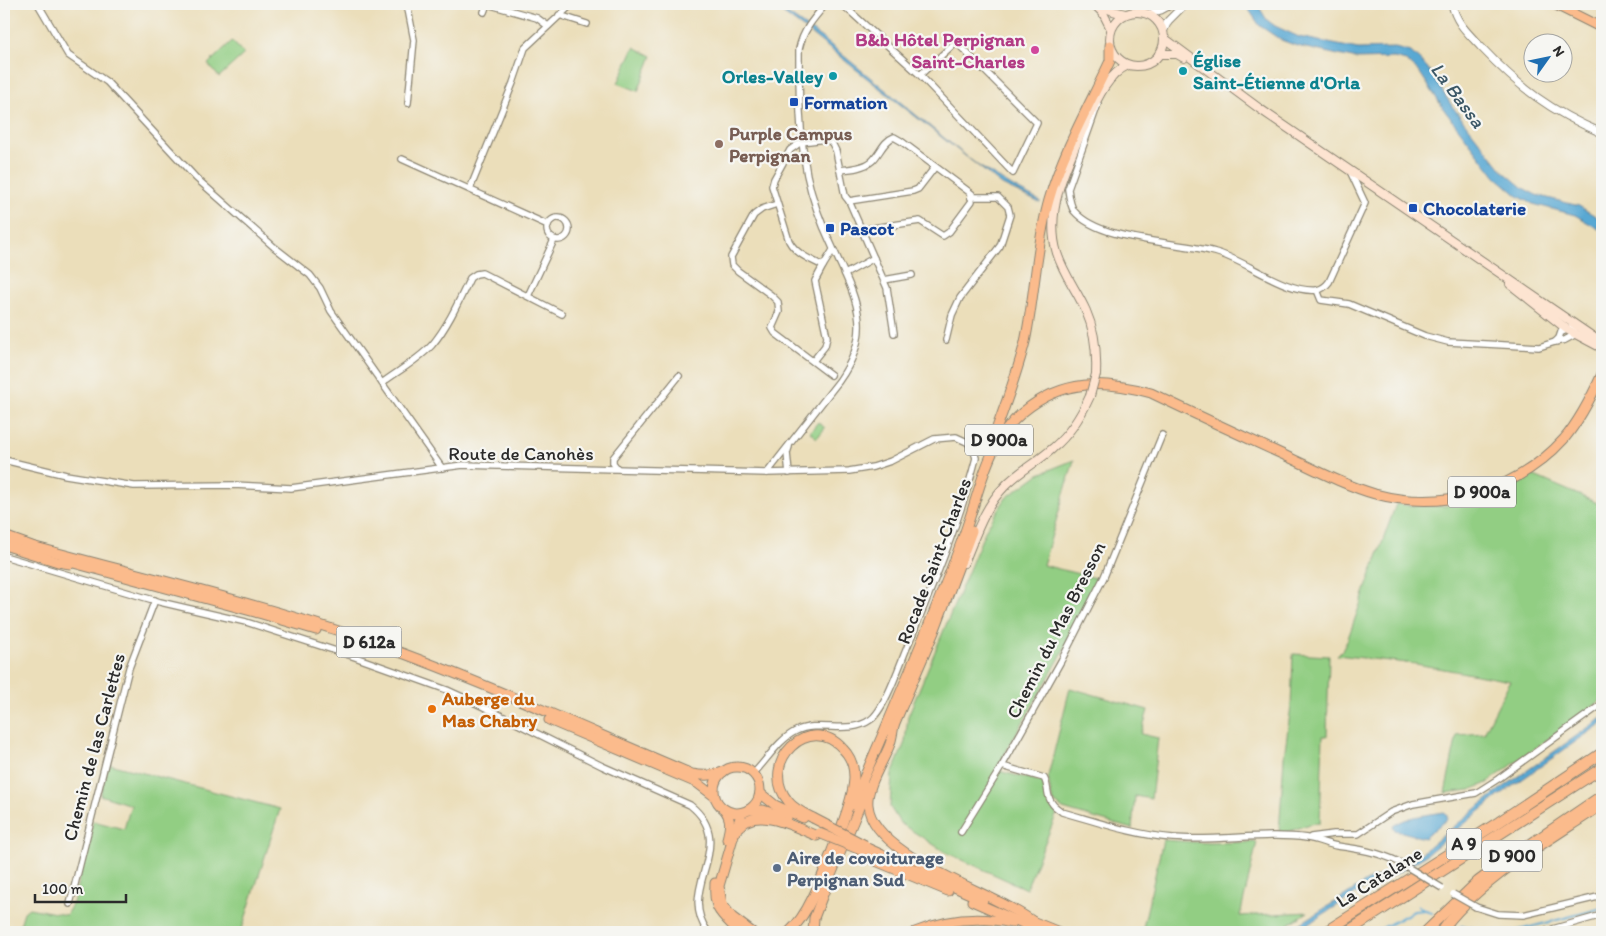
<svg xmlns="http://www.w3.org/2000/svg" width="1606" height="936" font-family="Itim,sans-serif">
  <rect width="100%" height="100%" fill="#f6f6f2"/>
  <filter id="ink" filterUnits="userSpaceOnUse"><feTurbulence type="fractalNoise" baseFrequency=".02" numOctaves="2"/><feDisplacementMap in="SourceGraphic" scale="10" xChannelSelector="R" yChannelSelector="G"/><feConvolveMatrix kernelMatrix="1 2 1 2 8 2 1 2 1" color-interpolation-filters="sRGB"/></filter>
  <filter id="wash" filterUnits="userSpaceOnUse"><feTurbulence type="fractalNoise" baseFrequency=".0096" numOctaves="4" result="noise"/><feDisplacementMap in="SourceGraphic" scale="20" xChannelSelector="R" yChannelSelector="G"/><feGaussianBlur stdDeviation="1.12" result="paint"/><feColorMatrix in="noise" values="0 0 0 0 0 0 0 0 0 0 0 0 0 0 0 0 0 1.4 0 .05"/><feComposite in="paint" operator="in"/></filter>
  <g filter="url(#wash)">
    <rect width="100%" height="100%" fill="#ebdeba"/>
    <g fill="#92ce83" stroke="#5e7c57">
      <path d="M232,41L244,54L219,77L208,64Z"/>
      <path d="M634,47L652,56L638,91L618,83Z"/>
      <path d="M818,422L825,428L817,438L810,432Z"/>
      <path d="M1074,460L1043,565L1099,579L1058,661L999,764L1002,772L1043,782L1045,795L1057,813L1026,889L945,852L900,823L890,807L892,774L905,742L908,716L986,529L1006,498L1039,474Z"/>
      <path d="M1530,474L1602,505V700L1487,783L1470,790L1445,793L1457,735L1484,733L1510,681L1416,664L1337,655L1343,649L1347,641L1396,504C1426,508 1456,508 1485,497C1501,492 1515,481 1530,474Z"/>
      <path d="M1293,654L1329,656L1327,736H1323L1320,823C1304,823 1294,832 1279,834L1284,757L1291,706Z"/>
      <path d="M1070,688L1148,710L1141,734L1158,738L1151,799L1135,796L1132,829L1063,809L1054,802L1051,795L1048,776Z"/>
      <path d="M109,764L280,809L241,932H4V928L20,925L24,912L29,908L66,915L73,903L93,821L124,829L131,805L100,795Z"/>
      <path d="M1163,840L1210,843L1257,842L1240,916L1308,912L1276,932H1142Z"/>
    </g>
    <g fill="#59a8d3" stroke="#426a7f">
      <path d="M767,4H773L822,38L977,165L1015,188L1040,201V203L1002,185L810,33L781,12Z"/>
      <path d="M1245,4H1257L1267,20L1275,26L1299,37L1358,49L1395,48L1411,52L1427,67L1452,106L1503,171L1523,188L1536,195L1579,206L1602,220V231L1575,215L1533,204L1518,196L1496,177L1445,111L1420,73L1406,61L1394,58L1357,59L1297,46L1281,40L1260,26Z"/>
      <path d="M1602,718V723L1500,795L1422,858L1394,875L1373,883L1295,932H1287L1371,879L1392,872L1419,855L1498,791Z"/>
      <path d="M1444,812L1447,814V819L1424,838L1395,830L1393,826C1408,816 1426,815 1444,812Z"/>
    </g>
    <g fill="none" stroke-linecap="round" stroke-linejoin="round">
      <g stroke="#59a8d3" stroke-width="2">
        <path d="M1418,906L1432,913"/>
        <path d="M1461,925L1486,931L1512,932L1602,908"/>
        <path d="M1375,932L1414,911L1425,910"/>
      </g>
    </g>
  </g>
  <g filter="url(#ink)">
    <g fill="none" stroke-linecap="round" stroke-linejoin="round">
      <g stroke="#8b8472" stroke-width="8">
        <g id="minor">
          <path d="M38,4L68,55L107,82L196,178L274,247L310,275L320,288L331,311L442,468"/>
          <path d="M407,4L414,40L408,103"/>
          <path d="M842,4L920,75L1013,173L1037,123L956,42L920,75"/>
          <path d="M484,12L487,4L537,18L548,26"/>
          <path d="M559,15L587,24"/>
          <path d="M1098,104L1068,189C1069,196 1070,205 1074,211C1100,242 1177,241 1215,252C1246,260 1284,293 1317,290C1322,289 1326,286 1329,282L1365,203L1350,171"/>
          <path d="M402,159L548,225"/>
          <path d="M840,170C850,169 864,168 872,161C880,154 883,141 894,137L901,141L972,194L971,197"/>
          <path d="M470,189L513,83L525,48L572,4"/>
          <path d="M849,201L913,191L918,189L935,167"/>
          <path d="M777,204L762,209L754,215L731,257L732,265L738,271L771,295L778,302L779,312L772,328L775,333L831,375"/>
          <circle cx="558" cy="229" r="11"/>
          <path d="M860,230L920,221L943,236L949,232L972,201L971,197"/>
          <path d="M833,250L823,266C810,259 796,254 789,241L772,186L774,179L790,150L801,142L826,139L832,143L836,151L845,196L849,201L887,288L894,333"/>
          <path d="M845,274L874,258"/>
          <path d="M884,280L912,275"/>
          <path d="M1317,290L1321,300L1349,304L1425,336L1448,342L1539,347L1555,342"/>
          <path d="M528,296L554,240"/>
          <path d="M1562,332L1572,327L1576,334L1565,340L1555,342L1559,338L1563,326"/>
          <path d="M946,340L952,315L960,298L1000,246L1010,215L1008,207L998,197H971"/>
          <path d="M813,361L825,346L827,337L815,281L823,266"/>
          <path d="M382,383C398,371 418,360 432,345C448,326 459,301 470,278L476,274L482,273L562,314"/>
          <path d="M789,447L787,453L789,473"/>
          <path d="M4,460L66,475L134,486L234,485L291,488L463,465L767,473L849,471L873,467L891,461L934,439L956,437L967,442L973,448L976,458C959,524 932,587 906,650C899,667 884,711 870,720C849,735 819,720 796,731C778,740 767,760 753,774"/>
          <path d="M617,468L613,463V458L679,376"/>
          <path d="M767,473L839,381C876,329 855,297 832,246C821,223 812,199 807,175C799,133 799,91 799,49C803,30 814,18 826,4"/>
          <path d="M4,556L160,602L246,622L355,657L411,677L447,690L484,707L602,766L690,805C740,845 675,888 708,932"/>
          <path d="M1002,766L1044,778C1049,786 1046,796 1052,803C1054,807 1059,809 1062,812C1098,822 1135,835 1173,838C1218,842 1263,832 1307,838C1317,839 1326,844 1337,846C1359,849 1378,852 1399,862"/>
          <path d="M961,832L1002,766L1061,661L1104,577L1162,435"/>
          <path d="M1311,837L1334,834H1358L1391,812L1413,804L1476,793L1498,779L1602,704"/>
          <path d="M70,904L129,668L155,600"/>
          <path d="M1476,907L1498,914L1523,915L1602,896"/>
          <path d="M1542,932L1602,915"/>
        </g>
      </g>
      <g stroke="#8b8472" stroke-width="9">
        <g id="tertiary">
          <path d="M1452,4C1456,23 1468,33 1481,47C1520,88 1550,111 1602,133"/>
          <path d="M1148,14L1161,10L1172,4"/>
          <path d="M1163,32L1168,21L1185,4"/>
        </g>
      </g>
      <g stroke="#8b8472" stroke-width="10">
        <g id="secondary">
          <path d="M1094,4L1103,13L1111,29"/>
          <path d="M1097,4L1113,11L1125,14"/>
          <circle cx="1137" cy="39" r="27"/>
          <path d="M1164,38L1260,109L1602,343"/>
          <path d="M1159,54H1177L1184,58"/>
          <path d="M1510,284L1568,330L1602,348"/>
          <path d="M1096,374C1097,352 1095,331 1086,311C1077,291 1063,273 1057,253C1044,210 1067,164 1085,125C1095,104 1106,75 1128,65"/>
          <path d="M964,563C975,537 984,507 1005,486C1019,471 1038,462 1053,448C1070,434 1081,416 1090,396"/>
        </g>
      </g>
      <g stroke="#8b8472" stroke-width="11">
        <g id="primary">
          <path d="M1554,4L1602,28"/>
          <path d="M990,446C1003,412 1016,377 1025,342C1035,295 1036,246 1049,200C1063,151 1089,106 1110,61V45"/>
          <path d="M4,536L32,546C142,576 254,602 363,639C475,678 583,728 692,774C704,776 711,776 723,772"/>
          <path d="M4,545L58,562L70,564"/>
          <path d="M66,561L262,614L316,630"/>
          <path d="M549,720L697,783L714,796"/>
          <path d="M891,732L934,632L972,531"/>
          <circle cx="737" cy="790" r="23"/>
          <path d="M852,805C886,728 919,650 950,572C956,556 962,541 967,526C981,486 988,441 1023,412C1063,379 1103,380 1151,393C1195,414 1240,435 1284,455C1314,469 1344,485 1375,494C1443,512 1516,492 1564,439C1580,420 1592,396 1602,374"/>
          <path d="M724,809C732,819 730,827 727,839"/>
          <path d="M742,813L735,831L719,886L722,904L732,917L752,932"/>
          <path d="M715,883C713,911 721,913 739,932"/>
          <path d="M789,932C812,912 826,864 838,835"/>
          <path d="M813,932L814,918L824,892L868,786"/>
        </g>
      </g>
      <g stroke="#8b8472" stroke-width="11">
        <g id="trunk">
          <path d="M894,725C893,731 892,738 890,744C884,761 866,786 868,805C873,858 996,892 1035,923"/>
          <path d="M760,793L775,805L803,818"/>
          <path d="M749,810H763L787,818"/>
          <path d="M813,818C805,814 794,809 788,801C757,763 810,711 843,749C850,756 854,766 854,777C854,793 847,810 842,825"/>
          <path d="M735,831C739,828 743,823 747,821C767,811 799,829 817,836"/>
          <path d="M865,847L983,900"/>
          <path d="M861,855L948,891"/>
          <path d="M972,901L1038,930"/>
          <path d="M1032,921L1059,932"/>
          <path d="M915,932C946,919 980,916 1012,923"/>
          <path d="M1425,932L1478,881L1505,861L1602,795"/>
          <path d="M1441,932C1478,880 1549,841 1602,805"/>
        </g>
      </g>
      <g stroke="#8b8472" stroke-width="12">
        <g id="motorway">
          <path d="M1325,932L1499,822L1602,753"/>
          <path d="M1347,932L1602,768"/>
        </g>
      </g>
      <use href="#minor" stroke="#fff" stroke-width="5.5"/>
      <use href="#tertiary" stroke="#fff" stroke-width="7"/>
      <use href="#secondary" stroke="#fde4d1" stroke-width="8"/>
      <use href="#primary" stroke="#fbbb8c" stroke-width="9"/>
      <use href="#trunk" stroke="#fbbb8c" stroke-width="9"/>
      <use href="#motorway" stroke="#fbbb8c" stroke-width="10"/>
      <g stroke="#8b8472" stroke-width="8" stroke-linecap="butt">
        <g id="minor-bridge">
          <path d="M1399,862L1442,888"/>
          <path d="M1453,894L1476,907"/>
        </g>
      </g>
      <g stroke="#8b8472" stroke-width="10" stroke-linecap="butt">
        <path id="secondary-bridge" d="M1090,396L1096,374"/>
      </g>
      <g stroke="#8b8472" stroke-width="11" stroke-linecap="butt">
        <g id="trunk-bridge">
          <path d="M813,818L865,845"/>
          <path d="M819,833L863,851"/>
        </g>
      </g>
      <use href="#minor-bridge" stroke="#fff" stroke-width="5.5"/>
      <use href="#secondary-bridge" stroke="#fde4d1" stroke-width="8"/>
      <use href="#trunk-bridge" stroke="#fbbb8c" stroke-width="9"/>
    </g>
  </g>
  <circle fill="#d1479c" stroke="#f6f6f2" stroke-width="2" cx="1035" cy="50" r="5"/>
  <g fill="#0f9aa8" stroke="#f6f6f2" stroke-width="2">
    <circle cx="1183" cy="71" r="5"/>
    <circle cx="833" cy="76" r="5"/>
  </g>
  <g fill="#1a4fb4" stroke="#f6f6f2" stroke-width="2">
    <rect x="789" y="97" width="10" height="10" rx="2.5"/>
    <rect x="1408" y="203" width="10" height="10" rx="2.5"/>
    <rect x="825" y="223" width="10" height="10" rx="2.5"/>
  </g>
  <circle fill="#8d6e63" stroke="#f6f6f2" stroke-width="2" cx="719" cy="144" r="5"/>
  <circle fill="#e8710a" stroke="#f6f6f2" stroke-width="2" cx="432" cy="709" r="5"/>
  <circle fill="#5c6f8a" stroke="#f6f6f2" stroke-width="2" cx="777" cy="868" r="5"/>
  <g text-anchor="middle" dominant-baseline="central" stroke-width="4.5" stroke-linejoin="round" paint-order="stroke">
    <g fill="#f6f6f2" stroke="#686867" stroke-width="1">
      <rect x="965" y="424.5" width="68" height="31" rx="4"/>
      <rect x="1448" y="476.5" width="68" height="31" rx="4"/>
      <rect x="336.5" y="626.5" width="65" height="31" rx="4"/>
      <rect x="1446.5" y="828.5" width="35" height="31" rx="4"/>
      <rect x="1482" y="840.5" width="60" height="31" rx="4"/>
    </g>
    <g font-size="18" font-weight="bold" fill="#2b2b2b">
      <text x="999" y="440">D 900a</text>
      <text x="1482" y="492">D 900a</text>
      <text x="369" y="642">D 612a</text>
      <text x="1464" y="844">A 9</text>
      <text x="1512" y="856">D 900</text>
    </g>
    <g font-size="19" font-weight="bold" fill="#b23c85" stroke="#f6f6f2" text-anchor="end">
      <text x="1025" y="39">B&amp;b Hôtel Perpignan<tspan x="1025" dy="22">Saint-Charles</tspan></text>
    </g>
    <g font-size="19" font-weight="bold" fill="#0d838f" stroke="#f6f6f2" text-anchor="start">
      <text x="1193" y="60">Église<tspan x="1193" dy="22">Saint-Étienne d'Orla</tspan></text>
      <text x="823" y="76" text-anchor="end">Orles-Valley</text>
    </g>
    <g font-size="19" font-weight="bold" fill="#164399" stroke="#f6f6f2" text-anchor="start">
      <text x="804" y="102">Formation</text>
      <text x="1423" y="208">Chocolaterie</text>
      <text x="840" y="228">Pascot</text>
    </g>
    <g font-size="19" font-weight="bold" fill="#785e54" stroke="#f6f6f2" text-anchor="start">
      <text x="729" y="133">Purple Campus<tspan x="729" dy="22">Perpignan</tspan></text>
    </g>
    <g font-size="19" fill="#2b2b2b" stroke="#f6f6f2">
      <text x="521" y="453">Route de Canohès</text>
      <text transform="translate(934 561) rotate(-69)">Rocade Saint-Charles</text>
      <text transform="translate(1056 630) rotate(-63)">Chemin du Mas Bresson</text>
      <text transform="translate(94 747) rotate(-75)">Chemin de las Carlettes</text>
      <text transform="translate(1379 877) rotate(-32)">La Catalane</text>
    </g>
    <g font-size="19" font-weight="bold" fill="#c56008" stroke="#f6f6f2" text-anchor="start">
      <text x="442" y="698">Auberge du<tspan x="442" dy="22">Mas Chabry</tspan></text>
    </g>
    <g font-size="19" font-weight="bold" fill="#4e5e75" stroke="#f6f6f2" text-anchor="start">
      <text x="787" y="857">Aire de covoiturage<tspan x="787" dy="22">Perpignan Sud</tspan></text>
    </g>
    <g font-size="20" font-style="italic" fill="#3b5766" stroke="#f6f6f2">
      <text transform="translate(1458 95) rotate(53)">La Bassa</text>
    </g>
  </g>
  <rect width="1606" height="936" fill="none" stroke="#f6f6f2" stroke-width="20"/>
  <g transform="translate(1548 58) rotate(57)"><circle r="24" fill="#f6f6f2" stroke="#a5a5a2"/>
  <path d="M0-4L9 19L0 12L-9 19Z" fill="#1f6fb2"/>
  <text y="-8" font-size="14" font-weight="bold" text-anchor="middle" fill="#2b2b2b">N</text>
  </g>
  <path d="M35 894v8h91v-8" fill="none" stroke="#2b2b2b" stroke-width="2.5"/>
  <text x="42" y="894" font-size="15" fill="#2b2b2b" stroke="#f6f6f2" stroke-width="4" paint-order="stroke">100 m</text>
</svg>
